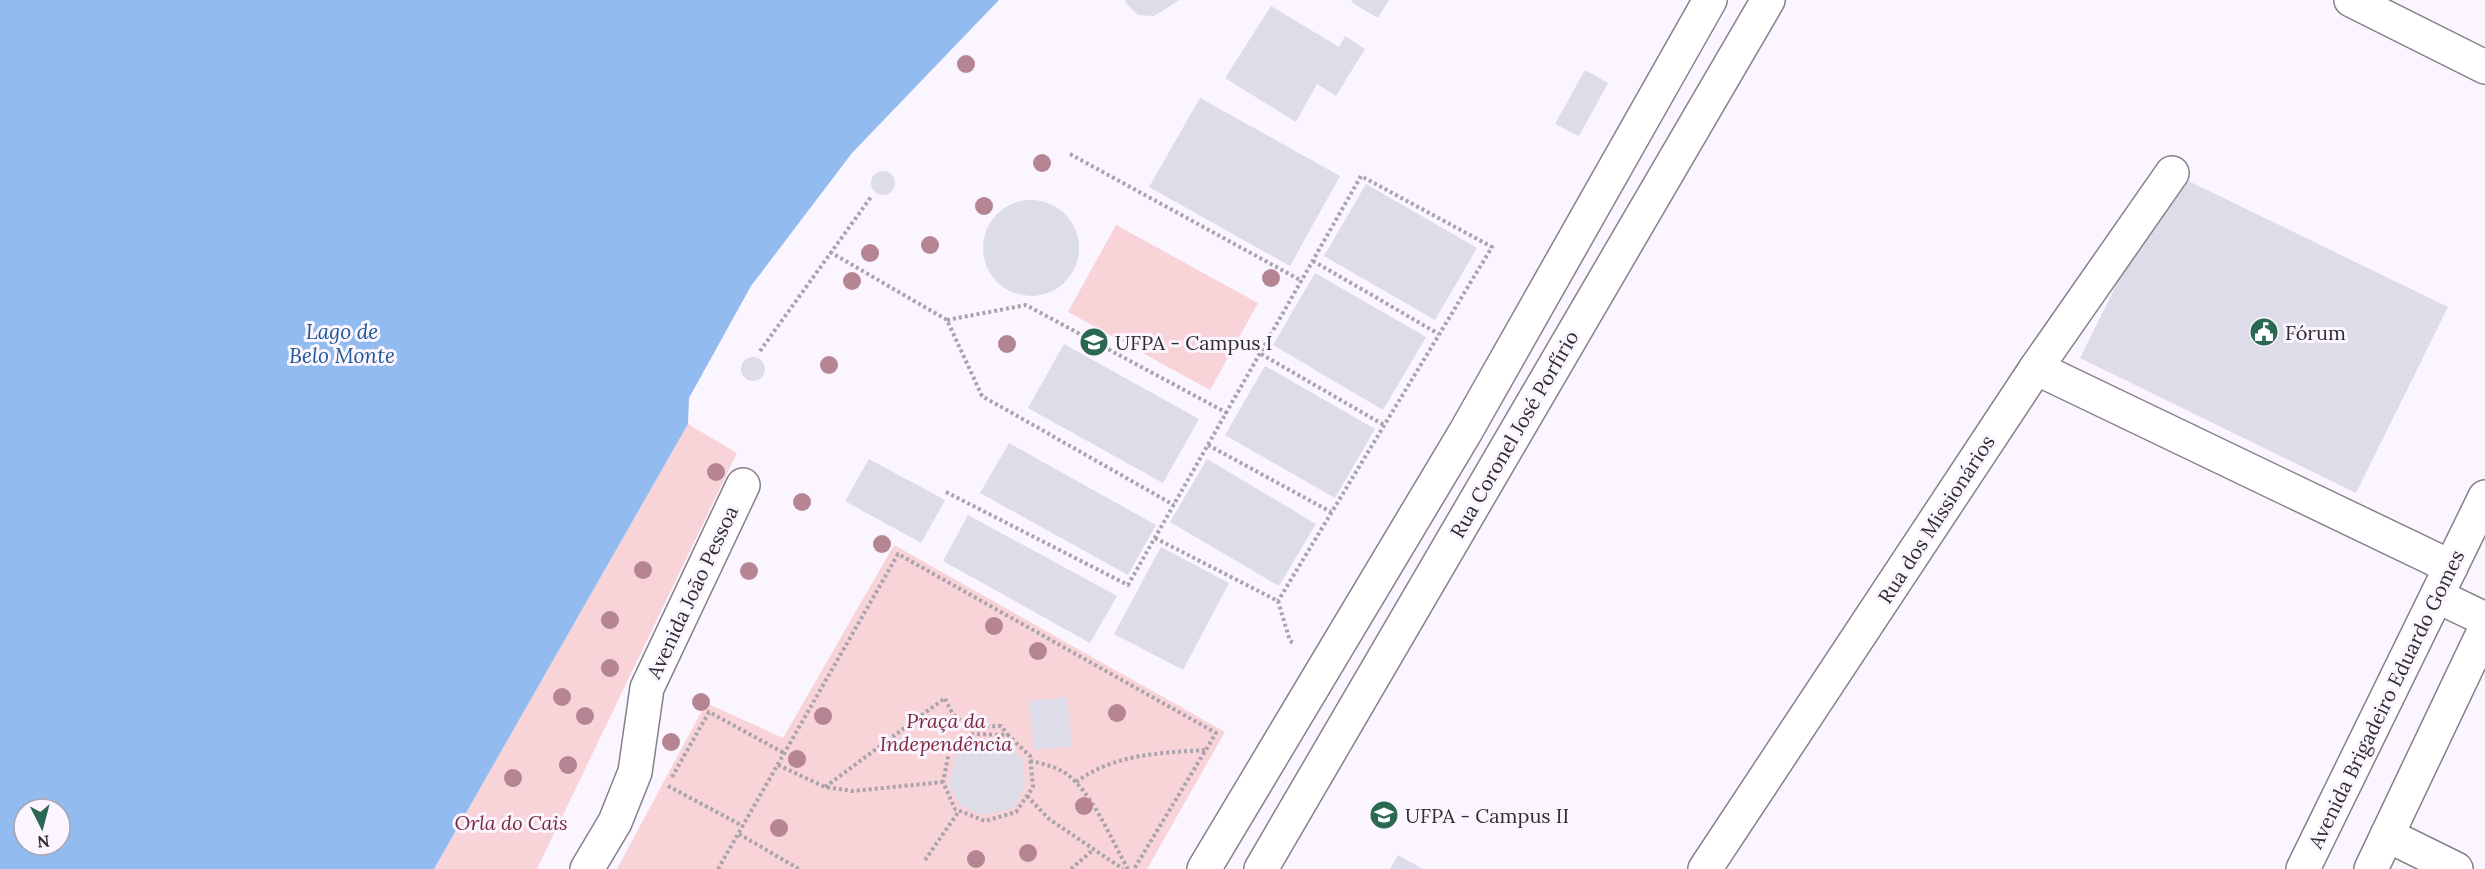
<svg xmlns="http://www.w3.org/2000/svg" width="2485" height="869" font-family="Lora,serif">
  <rect width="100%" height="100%" fill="#fbf5ff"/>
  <g fill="#f8d3d7">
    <path d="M1116,225L1258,303L1210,390L1068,312Z"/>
    <path d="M688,424L737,453L537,869H434Z"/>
    <path d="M894,545L1225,732L1147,869H617L706,703L783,738Z"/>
  </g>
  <path fill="#92bbef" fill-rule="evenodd" d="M0,0H999L852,153L751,286L689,398L688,424L434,869H0ZM24,809H60V845H24Z"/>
  <g fill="#dcdde8">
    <path d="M1125,0H1179L1154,16L1138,15L1126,3Z"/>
    <path d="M1352,0H1389L1378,18L1351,2Z"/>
    <path d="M1271,6L1339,47L1345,36L1365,49L1336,96L1317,84L1296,122L1225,78Z"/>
    <path d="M1585,70L1608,83L1579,136L1555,124Z"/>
    <path d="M1200,98L1340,176L1290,266L1149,187Z"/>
    <circle cx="883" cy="183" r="12"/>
    <path d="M2172,173L2448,307L2356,493L2080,358Z"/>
    <path d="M1366,184L1477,248L1435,320L1324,256Z"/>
    <circle cx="1031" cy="248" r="48"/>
    <path d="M1315,273L1426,337L1383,410L1273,345Z"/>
    <path d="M1064,344L1199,419L1163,483L1028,408Z"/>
    <circle cx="753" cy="369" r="12"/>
    <path d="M1265,366L1375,429L1335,498L1225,435Z"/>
    <path d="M1009,443L1156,525L1128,575L980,493Z"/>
    <path d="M869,459L945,500L921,543L845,501Z"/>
    <path d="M1207,459L1316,524L1279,586L1170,522Z"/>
    <path d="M968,515L1117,596L1090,643L943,561Z"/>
    <path d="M1161,547L1229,583L1183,670L1114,634Z"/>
    <path d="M1067,697L1072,746L1034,750L1029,701Z"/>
    <path d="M973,742H1004L1023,760L1025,786L1013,808L983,815L961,806L949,784L955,757Z"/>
    <path d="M1398,855L1423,869H1390Z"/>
  </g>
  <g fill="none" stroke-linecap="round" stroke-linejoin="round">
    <g stroke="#86808a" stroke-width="36">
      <g id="minor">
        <path d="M2351,0L2485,67"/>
        <path d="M2036,368L2451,567"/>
        <path d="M2437,596L2485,619"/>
        <path d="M2387,835L2456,869"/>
        <path d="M587,869L615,822L635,772L647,688L743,485"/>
        <path d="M1204,869L1466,431L1710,0"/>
        <path d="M1261,869L1768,0"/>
        <path d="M1705,869L2036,368L2172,173"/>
        <path d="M2303,869L2485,497"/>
        <path d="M2371,869L2485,629"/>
      </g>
    </g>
    <g stroke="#a9a4ac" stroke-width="4" stroke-dasharray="3 3" stroke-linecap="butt">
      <path d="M1070,154L1302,281"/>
      <path d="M830,252L947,320L982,396L1174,505"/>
      <path d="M1313,261L1439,334"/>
      <path d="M947,320L1026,305L1227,413"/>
      <path d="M760,351L871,197"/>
      <path d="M1261,354L1384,425"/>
      <path d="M1208,445L1331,512"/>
      <path d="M946,492L1128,585L1361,176L1492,247L1278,601"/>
      <path d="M1155,538L1278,601L1290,641L1295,644"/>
      <path d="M971,734L1008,735L1030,756L1033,787L1016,812L985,821L955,809L943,782L949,752Z"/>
      <path d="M1030,761C1041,763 1052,766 1062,771C1091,788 1111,840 1128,869"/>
      <path d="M778,765L825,787L853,791L943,782"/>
      <path d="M672,777L709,712L784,753"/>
      <path d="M1076,782C1114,754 1159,753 1205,750"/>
      <path d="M668,786L743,826"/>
      <path d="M825,787L945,698C956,728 973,727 1001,726L1008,735"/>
      <path d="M1027,796L1049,819L1123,869"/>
      <path d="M739,834L799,869"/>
      <path d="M925,860L959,811"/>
      <path d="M718,869L898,554L1216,733L1134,869"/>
      <path d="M1071,869L1094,849"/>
    </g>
    <use href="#minor" stroke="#fff" stroke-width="33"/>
  </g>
  <g fill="#b58593">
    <circle cx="966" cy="64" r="9"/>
    <circle cx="1042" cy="163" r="9"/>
    <circle cx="984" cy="206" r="9"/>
    <circle cx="930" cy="245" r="9"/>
    <circle cx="870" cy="253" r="9"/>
    <circle cx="1271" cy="278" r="9"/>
    <circle cx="852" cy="281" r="9"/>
    <circle cx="1007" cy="344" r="9"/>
    <circle cx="829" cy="365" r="9"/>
    <circle cx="716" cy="472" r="9"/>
    <circle cx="802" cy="502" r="9"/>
    <circle cx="882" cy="544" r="9"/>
    <circle cx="643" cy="570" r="9"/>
    <circle cx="749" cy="571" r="9"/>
    <circle cx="610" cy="620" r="9"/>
    <circle cx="994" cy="626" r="9"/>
    <circle cx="1038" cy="651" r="9"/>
    <circle cx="610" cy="668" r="9"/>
    <circle cx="562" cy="697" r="9"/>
    <circle cx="701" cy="702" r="9"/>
    <circle cx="1117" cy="713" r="9"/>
    <circle cx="585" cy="716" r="9"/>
    <circle cx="823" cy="716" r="9"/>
    <circle cx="671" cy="742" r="9"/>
    <circle cx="797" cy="759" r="9"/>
    <circle cx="568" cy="765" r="9"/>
    <circle cx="513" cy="778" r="9"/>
    <circle cx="1084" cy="806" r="9"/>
    <circle cx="779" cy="828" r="9"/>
    <circle cx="1028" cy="853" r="9"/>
    <circle cx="976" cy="859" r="9"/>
  </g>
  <defs>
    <g id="civic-disc" transform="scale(1.5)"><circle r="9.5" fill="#2b6852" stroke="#fbf5ff"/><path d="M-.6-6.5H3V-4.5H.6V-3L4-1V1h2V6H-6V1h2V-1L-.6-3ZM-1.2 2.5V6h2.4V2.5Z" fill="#fff"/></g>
    <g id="university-disc" transform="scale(1.5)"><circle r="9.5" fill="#2b6852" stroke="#fbf5ff"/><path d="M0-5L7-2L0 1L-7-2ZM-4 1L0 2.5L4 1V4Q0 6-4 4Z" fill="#fff"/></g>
  </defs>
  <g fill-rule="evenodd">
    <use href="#civic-disc" x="2264" y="332"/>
    <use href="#university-disc" x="1094" y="342"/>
    <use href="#university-disc" x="1384" y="815"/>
  </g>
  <g text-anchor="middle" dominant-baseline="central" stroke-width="6" stroke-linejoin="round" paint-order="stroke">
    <g font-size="20" fill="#302d31" stroke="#fbf5ff" text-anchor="start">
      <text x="2285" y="332">Fórum</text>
      <text x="1115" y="342">UFPA - Campus I</text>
      <text x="1405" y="815">UFPA - Campus II</text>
    </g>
    <g font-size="20" fill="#302d31" stroke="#fbf5ff">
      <text transform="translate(1514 434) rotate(-60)">Rua Coronel José Porfírio</text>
      <text transform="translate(1936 519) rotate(-57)">Rua dos Missionários</text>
      <text transform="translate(692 592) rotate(-65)">Avenida João Pessoa</text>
      <text transform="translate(2386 699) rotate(-64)">Avenida Brigadeiro Eduardo Gomes</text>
    </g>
    <g font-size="20" font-style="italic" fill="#7c293b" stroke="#fbf5ff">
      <text x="946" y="720">Praça da<tspan x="946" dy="23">Independência</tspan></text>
      <text x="511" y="822">Orla do Cais</text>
    </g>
    <g font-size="21" font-style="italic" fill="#215795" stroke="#fbf5ff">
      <text x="342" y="331">Lago de<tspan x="342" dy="24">Belo Monte</tspan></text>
    </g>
  </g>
  <g transform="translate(42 827) rotate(174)"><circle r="28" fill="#fbf5ff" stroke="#aaa5ad" stroke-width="1.5"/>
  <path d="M0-4.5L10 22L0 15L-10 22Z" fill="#2b6852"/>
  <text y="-9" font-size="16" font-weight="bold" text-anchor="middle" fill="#302d31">N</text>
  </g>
</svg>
